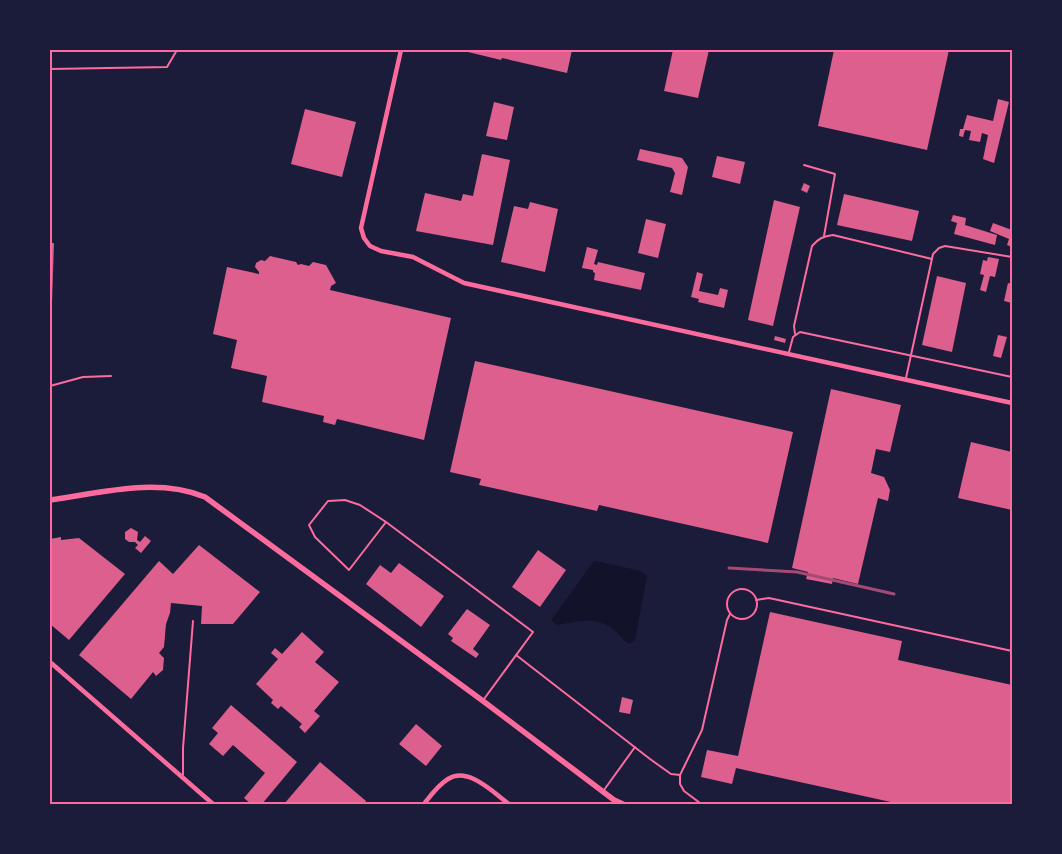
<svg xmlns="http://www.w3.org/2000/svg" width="1062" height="854" font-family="'Open Sans',sans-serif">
  <rect width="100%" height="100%" fill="#1b1b3a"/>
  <path fill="#12122b" d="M596,561L641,571L647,576L635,640L629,644C622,640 618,632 611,628C595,616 576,622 557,625L552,621V619L593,562Z"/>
  <g fill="#dd5f8e">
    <path d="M468,50H572L567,73L502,58L501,60L468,52Z"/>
    <path d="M673,50H709L698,98L664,91Z"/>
    <path d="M834,50H949L927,150L818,126Z"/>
    <path d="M998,99L1009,102L994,163L983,159L988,135L982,133L980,142L969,140L971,131L965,130L963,137L959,136L960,129H963L967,115L993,121Z"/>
    <path d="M494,102L514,107L507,140L486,136Z"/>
    <path d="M305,109L356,122L342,177L291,164Z"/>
    <path d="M640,149L682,158L688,167L682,195L670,192L675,173L672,168L637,160Z"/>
    <path d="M482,154L510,160L493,245L416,231L425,193L461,201L463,194L473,196Z"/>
    <path d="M717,156L745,162L740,184L712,177Z"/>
    <path d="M804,183L810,186L807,193L801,190Z"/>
    <path d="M844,194L919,211L912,241L837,225Z"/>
    <path d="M774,200L800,207L773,326L748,320Z"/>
    <path d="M530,202L558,209L545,272L501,262L514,206L528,209Z"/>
    <path d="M953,215L966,218L965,225L997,235L995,245L954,234L957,223L951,221Z"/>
    <path d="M646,219L666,224L658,258L638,253Z"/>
    <path d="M993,223L1012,230V247L1007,245L1009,239L990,231Z"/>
    <path d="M50,243H54L52,303H50Z"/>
    <path d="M587,247L598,250L594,264L597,265L598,262L645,273L641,290L594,280L595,273L593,272V270L582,268Z"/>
    <path d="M270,256L296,262L298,265L301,264L309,266L313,262L326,265L336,283L331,286L330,290L451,318L424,440L337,419L335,425L323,422L324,416L262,402L267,376L231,368L237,340L213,334L227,267L259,274V272L255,267L256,263L261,260L265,261Z"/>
    <path d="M988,257L999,259L995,277L990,276L986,292L980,290L984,275L980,274L983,260L987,261Z"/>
    <path d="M697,272L703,274L699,291L718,295L720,288L728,290L724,308L698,302L699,299L691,297Z"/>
    <path d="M937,276L966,283L952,352L922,345Z"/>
    <path d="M1008,283L1012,284V303L1004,301Z"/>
    <path d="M998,335L1007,337L1001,358L993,356Z"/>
    <path d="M775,336L786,339L785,343L774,340Z"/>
    <path d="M475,361L793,432L768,543L599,505L597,511L479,485L481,479L450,472Z"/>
    <path d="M831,389L901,405L890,452L876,449L871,473L884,477L890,490L888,501L878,498L858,584L833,578L832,584L806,579L808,572L792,568Z"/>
    <path d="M971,442L1012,452V510L958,498Z"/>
    <path d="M131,528L138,532L137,540L140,542L145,536L151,541L141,553L135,548L138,545L135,542H129L125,539V532Z"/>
    <path d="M61,537V540L79,538L125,574L69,640L50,624V539Z"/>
    <path d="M199,545L260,592L233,624H201L202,606L171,603L170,613L166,624L164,647L159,653L164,658L163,670L156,676L153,672L131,699L79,655L159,561L173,574Z"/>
    <path d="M538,550L566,570L540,607L512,587Z"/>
    <path d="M399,563L444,596L421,627L366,584L380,565L391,573Z"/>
    <path d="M467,609L490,625L473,649L479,654L476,658L451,641L453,638L448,634Z"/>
    <path d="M770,612L902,641L898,660L1012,685V804H900L736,768L732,784L701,777L707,750L738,756Z"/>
    <path d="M302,632L324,652L315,662L339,682L314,711L320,716L305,733L299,727L302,724L281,706L278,709L271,703L273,700L256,684L278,659L271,653L275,648L282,654Z"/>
    <path d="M622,697L633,700L630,714L619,712Z"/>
    <path d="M231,705L297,762L262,804H251L244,798L265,773L233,745L223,756L209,744L218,733L212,728Z"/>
    <path d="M416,724L442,746L426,766L399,744Z"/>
    <path d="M320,762L366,801L364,804H284Z"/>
  </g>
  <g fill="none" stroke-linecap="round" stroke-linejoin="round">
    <g stroke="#ff6b9d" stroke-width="2">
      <path d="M50,69L167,67L177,50"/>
      <path d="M804,165L835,174L824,236"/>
      <path d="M795,334L794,326L812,246C818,239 823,236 833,235L932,259"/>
      <path d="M789,352L793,337L800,332L1012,377"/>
      <path d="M906,378L933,254L939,248L945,246L1012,257"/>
      <path d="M50,386L83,377L111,376"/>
      <path d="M386,522L349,570L315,537L309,525L328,501L345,500L360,505L386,522L533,632L484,699"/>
      <circle cx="742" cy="604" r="15"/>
      <path d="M756,600L769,598L1012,651"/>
      <path d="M516,655L650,759L671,774L680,775"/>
      <path d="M183,775V748L193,621"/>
      <path d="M604,790L635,747"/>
      <path d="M707,804L700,803L684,791L680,784V775L702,730L727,620L730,614"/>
    </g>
    <g stroke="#ff6b9d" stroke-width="4.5">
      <path d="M401,50L361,228L364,238L370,246L381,251L413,257L464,283L1012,403"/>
      <path d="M50,662L213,804"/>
      <path d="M424,804C431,795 438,785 448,779C468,766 494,793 509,804"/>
    </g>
    <path stroke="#ff6b9d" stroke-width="5.5" d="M50,500C100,493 156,477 205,497L483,701L614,800L623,804"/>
    <path stroke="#a44b75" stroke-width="3" d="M729,568L797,572L894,594"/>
  </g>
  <rect width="1062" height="854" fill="none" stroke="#1b1b3a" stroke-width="102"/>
  <rect x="51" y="51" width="960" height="752" fill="none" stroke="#ff6b9d" stroke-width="2"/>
</svg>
